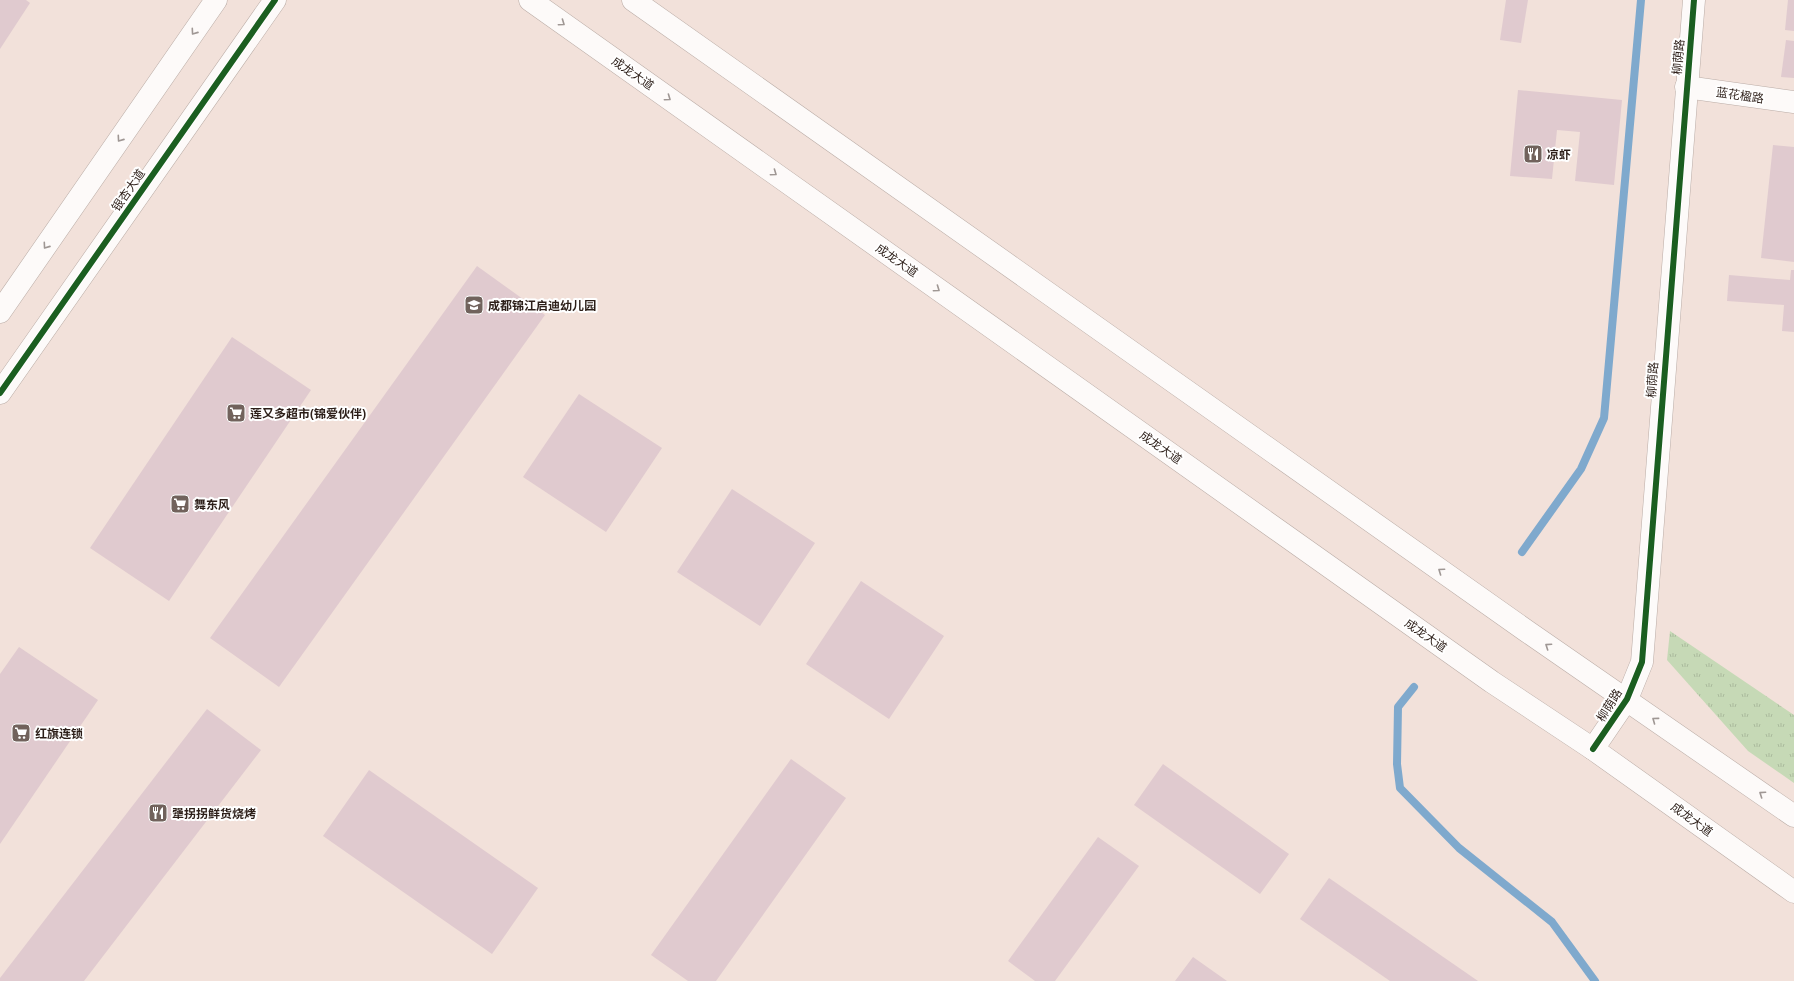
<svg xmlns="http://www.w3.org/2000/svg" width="1794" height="981" font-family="'Noto Sans','Noto Sans SC',sans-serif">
  <defs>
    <pattern id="park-tufts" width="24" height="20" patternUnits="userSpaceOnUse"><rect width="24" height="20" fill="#c6d9b6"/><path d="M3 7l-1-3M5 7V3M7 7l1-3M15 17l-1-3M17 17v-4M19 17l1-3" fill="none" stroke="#aaba9c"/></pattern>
  </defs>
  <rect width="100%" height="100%" fill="#f2e1da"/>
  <path fill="url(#park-tufts)" d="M1670,631L1794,715V783L1748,751L1667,660Z"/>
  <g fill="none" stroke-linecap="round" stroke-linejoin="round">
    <g stroke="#7fa9cd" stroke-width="8">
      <path d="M1522,552L1581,469L1604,418L1641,0"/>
      <path d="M1414,687L1398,707L1397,764L1400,788L1459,848L1552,922L1595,981"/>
    </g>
  </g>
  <g fill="#e0cacf">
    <path d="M0,0H26L30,3L0,49Z"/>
    <path d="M1506,0H1528L1521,43L1500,40Z"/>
    <path d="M1788,0H1794V31L1785,30Z"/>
    <path d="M1786,40L1794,41V78L1781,77Z"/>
    <path d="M1518,90L1622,100L1614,185L1575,181L1580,132L1557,130L1552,179L1510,176Z"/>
    <path d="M1773,145L1794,147V262L1761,258Z"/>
    <path d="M477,266L545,315L279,687L210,638Z"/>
    <path d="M1791,270H1794V332L1782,331L1784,305L1727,301L1729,275L1790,280Z"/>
    <path d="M232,337L311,390L169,601L90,548Z"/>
    <path d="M579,394L662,448L606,532L523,477Z"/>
    <path d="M732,489L815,543L760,626L677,572Z"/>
    <path d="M861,581L944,636L889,719L806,664Z"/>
    <path d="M19,647L98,700L0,844V674Z"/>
    <path d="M207,709L261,750L84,981H0V978Z"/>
    <path d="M791,759L846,798L716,981H688L651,955Z"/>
    <path d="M1163,764L1289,854L1260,894L1134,805Z"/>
    <path d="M369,770L538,888L492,954L323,836Z"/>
    <path d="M1098,837L1139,866L1055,981H1035L1008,961Z"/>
    <path d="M1329,878L1478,981H1390L1300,919Z"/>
    <path d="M1193,957L1227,981H1175Z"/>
  </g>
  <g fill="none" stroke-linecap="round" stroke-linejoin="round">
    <g stroke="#baaca6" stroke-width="23">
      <g id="street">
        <path d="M1686,87L1794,102"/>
        <path d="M1593,749L1627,699L1642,662L1694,0"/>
      </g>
    </g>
    <g stroke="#baaca6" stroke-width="23">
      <g id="secondary">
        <path d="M0,312L216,0"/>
        <path d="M0,393L275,0"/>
      </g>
    </g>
    <g stroke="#baaca6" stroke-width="23">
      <g id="highway">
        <path d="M530,0L1492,682L1593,749L1794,892"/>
        <path d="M633,0L1528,632L1794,816"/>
      </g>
    </g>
    <use href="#street" stroke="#fdfaf9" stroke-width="22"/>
    <use href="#secondary" stroke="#fdfaf9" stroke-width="22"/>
    <use href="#highway" stroke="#fdfaf9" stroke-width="22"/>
    <g stroke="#fff" stroke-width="8">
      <g id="cycleway">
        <path d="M0,393L275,0"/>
        <path d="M1593,749L1627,699L1642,662L1694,0"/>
      </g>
    </g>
    <use href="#cycleway" stroke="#1b5e20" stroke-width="6"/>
  </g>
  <defs><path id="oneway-chevron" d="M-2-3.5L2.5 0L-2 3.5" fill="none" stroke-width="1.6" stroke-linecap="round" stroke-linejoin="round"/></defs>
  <g stroke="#9f9794">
    <use href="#oneway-chevron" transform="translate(562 23) rotate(35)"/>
    <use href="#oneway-chevron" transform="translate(194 32) rotate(125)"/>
    <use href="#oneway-chevron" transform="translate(668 98) rotate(35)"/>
    <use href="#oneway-chevron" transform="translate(120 139) rotate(125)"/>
    <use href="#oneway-chevron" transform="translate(774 173) rotate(35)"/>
    <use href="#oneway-chevron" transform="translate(46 246) rotate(125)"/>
    <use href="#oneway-chevron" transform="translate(937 289) rotate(35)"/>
    <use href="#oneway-chevron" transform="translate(1441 571) rotate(-145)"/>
    <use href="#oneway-chevron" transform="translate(1548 646) rotate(-146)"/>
    <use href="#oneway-chevron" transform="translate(1655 720) rotate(-144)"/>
    <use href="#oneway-chevron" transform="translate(1762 794) rotate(-146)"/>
  </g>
  <defs>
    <g id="restaurant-square" transform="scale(1)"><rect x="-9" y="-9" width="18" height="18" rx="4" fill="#71625c" stroke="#fff"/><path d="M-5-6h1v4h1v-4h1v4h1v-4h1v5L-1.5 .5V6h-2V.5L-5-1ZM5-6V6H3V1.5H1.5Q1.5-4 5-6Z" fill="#fff"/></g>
    <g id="school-square" transform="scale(1)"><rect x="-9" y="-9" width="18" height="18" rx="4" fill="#71625c" stroke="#fff"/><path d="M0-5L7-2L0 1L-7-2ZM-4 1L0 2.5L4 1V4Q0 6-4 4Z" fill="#fff"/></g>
    <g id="supermarket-square" transform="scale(1)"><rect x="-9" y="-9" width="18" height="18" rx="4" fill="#71625c" stroke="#fff"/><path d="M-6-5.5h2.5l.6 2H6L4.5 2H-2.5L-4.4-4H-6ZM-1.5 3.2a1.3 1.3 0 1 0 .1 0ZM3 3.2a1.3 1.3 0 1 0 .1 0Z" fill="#fff"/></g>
  </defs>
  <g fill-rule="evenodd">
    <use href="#restaurant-square" x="1533" y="154"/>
    <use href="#school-square" x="474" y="305"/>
    <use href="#supermarket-square" x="236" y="413"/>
    <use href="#supermarket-square" x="180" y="504"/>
    <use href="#supermarket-square" x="21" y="733"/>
    <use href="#restaurant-square" x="158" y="813"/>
  </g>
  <g text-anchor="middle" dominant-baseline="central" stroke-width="4" stroke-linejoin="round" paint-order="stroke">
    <g font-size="12" fill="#2c1e18" stroke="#fff">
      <text transform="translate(1678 57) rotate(-85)">柳荫路</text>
      <text transform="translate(633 73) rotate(35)">成龙大道</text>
      <text transform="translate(1740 95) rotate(8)">蓝花楹路</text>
      <text transform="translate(128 190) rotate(-55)">银杏大道</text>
      <text transform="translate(897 260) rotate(35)">成龙大道</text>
      <text transform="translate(1652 380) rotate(-86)">柳荫路</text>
      <text transform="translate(1161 447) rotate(35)">成龙大道</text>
      <text transform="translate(1426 635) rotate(35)">成龙大道</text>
      <text transform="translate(1609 705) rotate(-58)">柳荫路</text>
      <text transform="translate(1692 819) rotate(36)">成龙大道</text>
    </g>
    <g font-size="12" font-weight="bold" fill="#2c1e18" stroke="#fff" text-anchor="start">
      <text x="1547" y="154">凉虾</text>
      <text x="488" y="305">成都锦江启迪幼儿园</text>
      <text x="250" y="413">莲又多超市(锦爱伙伴)</text>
      <text x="194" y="504">舞东风</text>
      <text x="35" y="733">红旗连锁</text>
      <text x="172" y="813">犟拐拐鲜货烧烤</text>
    </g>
  </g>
</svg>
